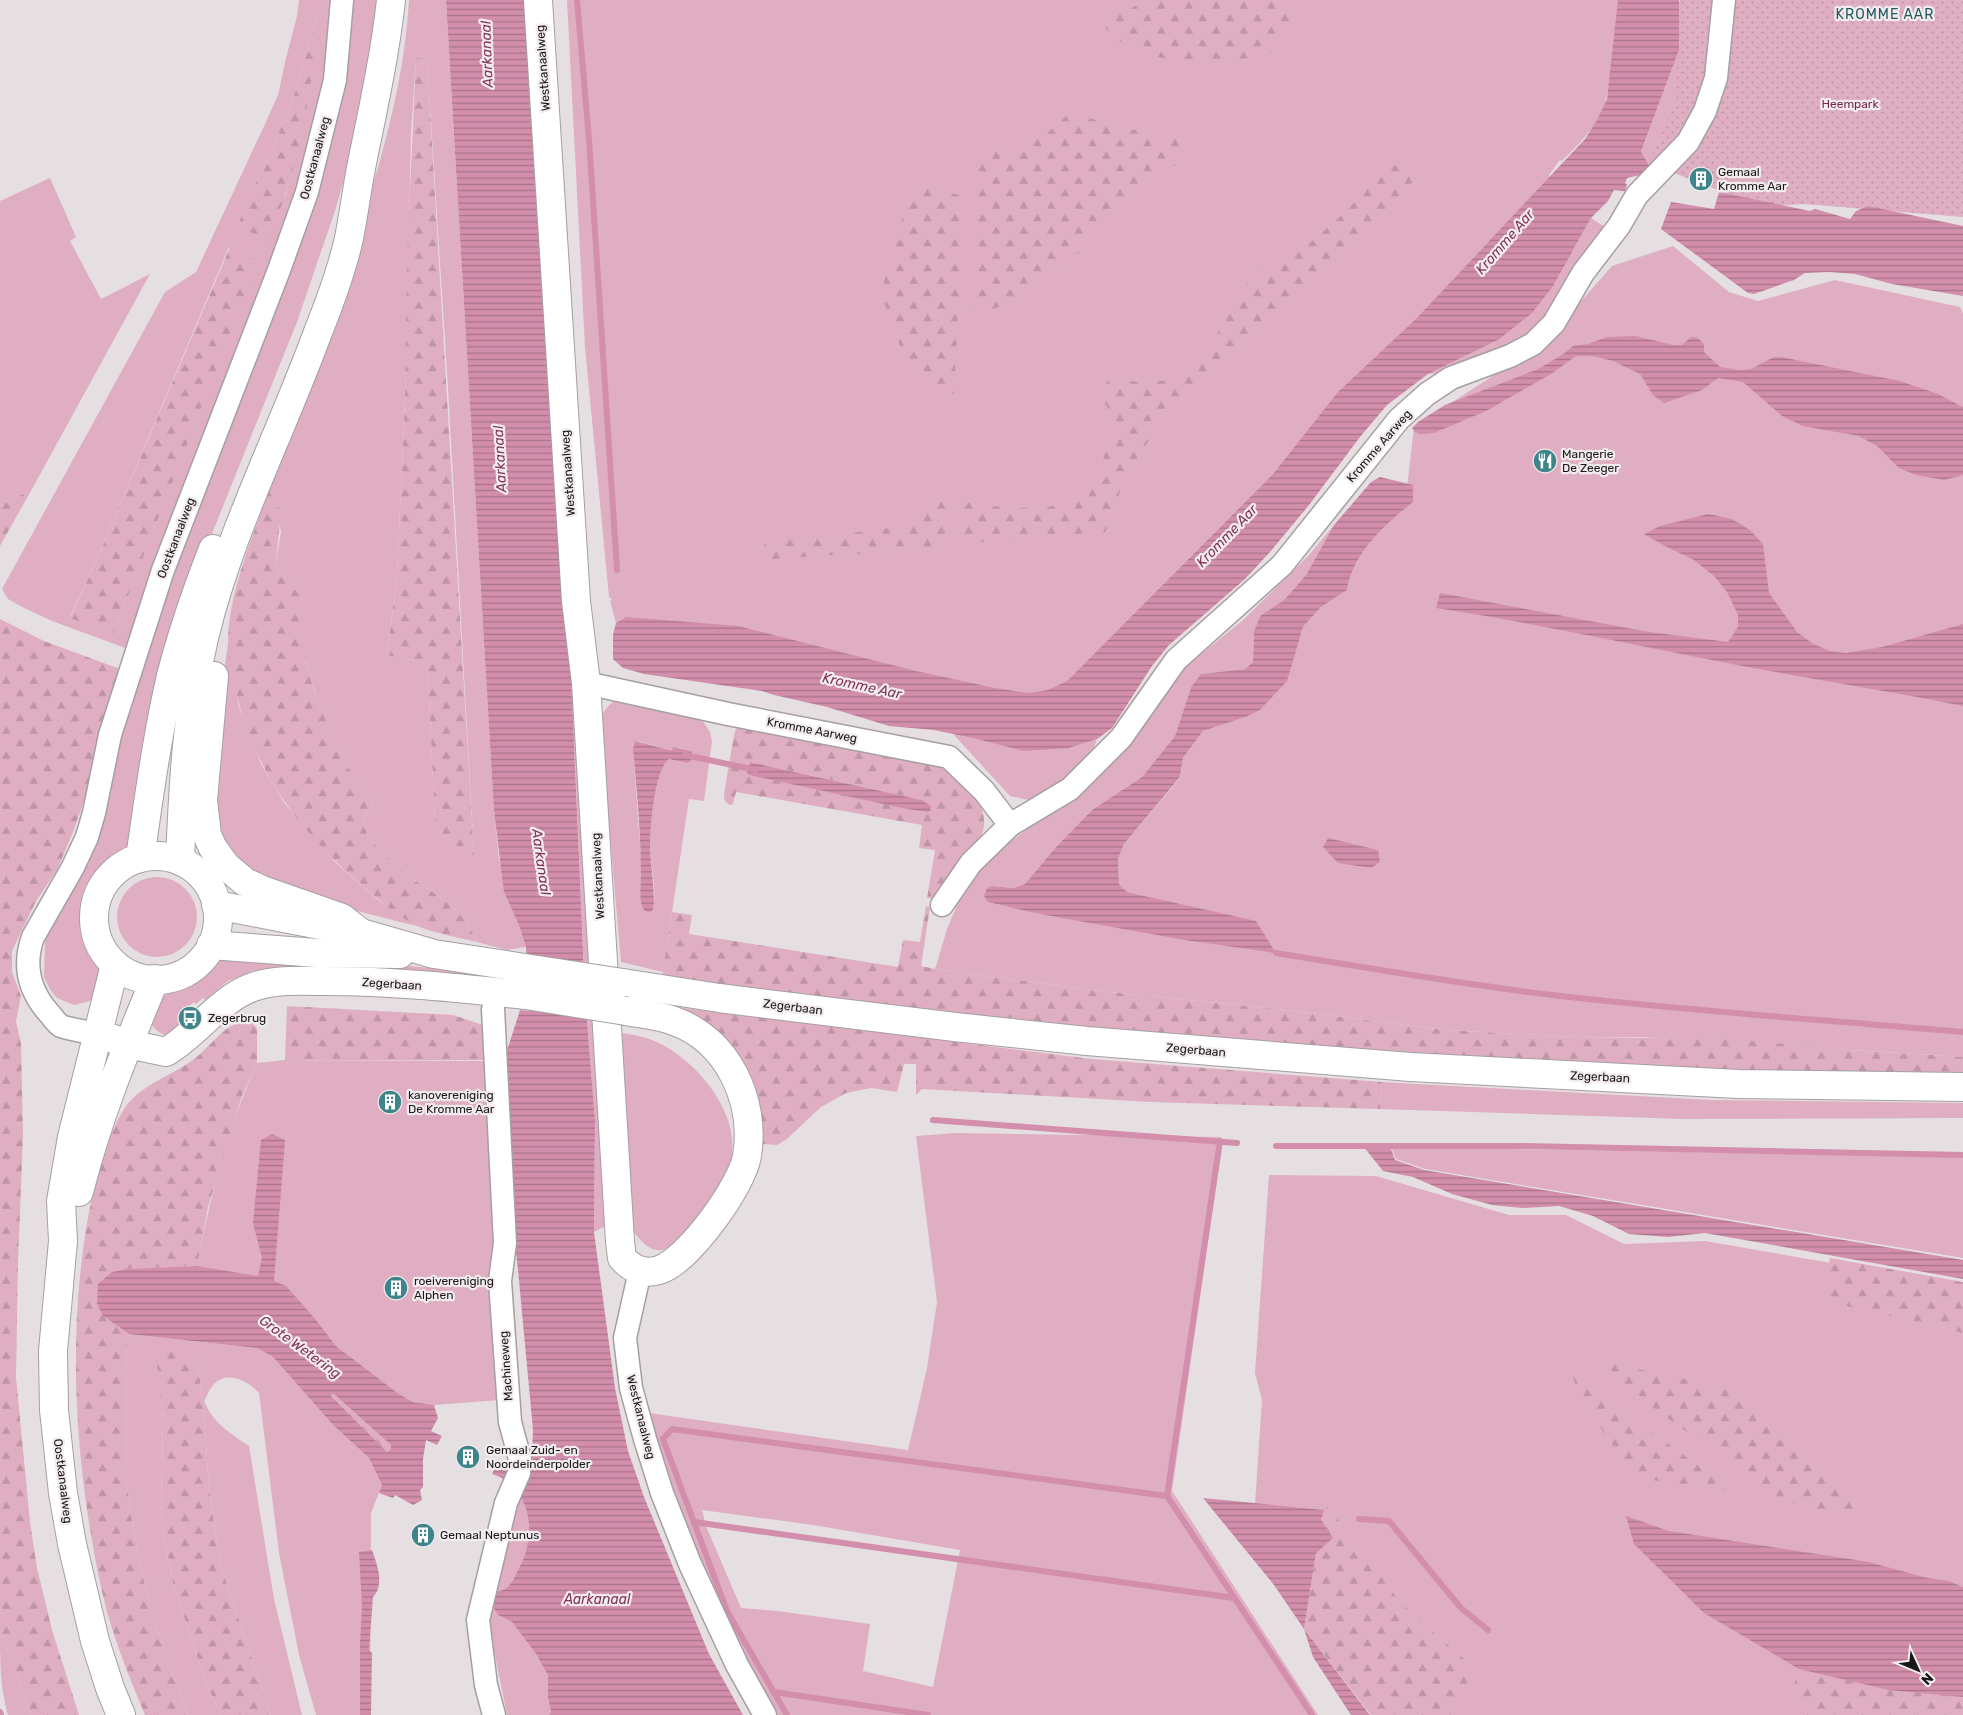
<svg xmlns="http://www.w3.org/2000/svg" width="1963" height="1715" font-family="Rubik,sans-serif">
  <defs>
    <pattern id="forest-firs" width="22" height="20" patternUnits="userSpaceOnUse" patternTransform="scale(1.25)"><rect width="22" height="20" fill="#e0aec2"/><path d="M5 1l3.5 6h-7zM16 11l3.5 6h-7z" fill="#bf95a6"/></pattern>
    <pattern id="park-dots" width="8" height="8" patternUnits="userSpaceOnUse" patternTransform="scale(1.25)"><rect width="8" height="8" fill="#e0aec2"/><path d="M2 2h.1M6 6h.1" fill="none" stroke="#bf95a6" stroke-width="1.8" stroke-linecap="round"/></pattern>
    <pattern id="water-rules" width="6" height="5" patternUnits="userSpaceOnUse" patternTransform="scale(1.25)"><rect width="6" height="5" fill="#d28eab"/><path d="M0 2.5h6" fill="none" stroke="#a9738a"/></pattern>
  </defs>
  <rect width="100%" height="100%" fill="#e6dfe1"/>
  <g fill="#e0aec2" fill-rule="evenodd">
    <path d="M299,0H342L320,128L128,649L52,621L22,607L8,599L2,589L165,292L196,272L265,124L278,95L286,58L297,16ZM318,11L307,105L299,146L285,197L254,186L266,165L296,90ZM229,247L250,257L225,345L113,634L70,617L101,550Z"/>
    <path d="M351,0H379L350,157L336,208L297,322L193,581L128,847L98,878L89,899L86,922L88,934L103,966L96,996L90,1001L74,1005L57,998L51,991L44,977L45,942L125,718L153,628L290,264Z"/>
    <path d="M409,0H446L494,811L499,859L526,947L506,950L477,942L468,922L446,901L407,875L380,850L368,837L363,822L373,800C363,787 351,774 342,760C336,750 332,736 328,725C311,684 296,643 302,598L279,573L276,563L281,531L270,487L378,168C393,114 406,57 409,0ZM416,59L427,60L448,388L474,854C458,848 443,838 435,823L428,674L425,665L415,661L387,654L397,576L405,400L411,133Z"/>
    <path d="M567,0H1632L1608,89C1605,119 1582,141 1562,161L1560,160L1549,175L1550,176L1528,204L1297,444L1273,474L1067,681L1047,690L991,699L624,618L616,623L610,601L612,600L609,597L585,347Z"/>
    <path d="M1679,1L1719,8L1653,172L1641,153L1679,50Z"/>
    <path d="M50,178L76,237L70,241L101,299L150,274L32,489L0,506V201Z"/>
    <path d="M1591,218L1608,229L1548,318L1523,342L1464,372L1428,374L1498,340L1574,249Z"/>
    <path d="M1673,246L1729,292L1758,301L1835,280L1960,307L1963,313V1057L1640,1037H1578L1445,1030L1286,1010L1099,991L935,969L947,929L960,898L982,862L1084,788L1180,671L1242,621L1309,555L1334,525L1306,575L1284,600L1260,616L1254,631L1253,662L1245,669L1201,674L1191,687L1175,736L1142,777L1092,810L1056,847L1025,884L1013,888L992,886L988,902L1034,913L1212,943L1150,897L1127,892L1119,884L1118,859L1124,844L1180,778L1183,758L1203,731L1243,718L1295,652L1303,627L1321,607L1347,590C1352,565 1368,542 1386,524C1392,517 1401,513 1405,505L1414,427L1545,342L1612,266Z"/>
    <path d="M228,643L239,707L261,764L285,804L336,863L378,900L416,926L318,901L262,882L227,849L216,824L218,717Z"/>
    <path d="M571,668L577,712L612,1223L594,1232L595,1120L585,997Z"/>
    <path d="M617,700L700,717L710,732L712,741L704,801L689,799L663,972L621,962L600,720C604,710 607,705 617,700ZM637,741L669,750H671L674,747L692,751L690,761L687,763L669,759C654,770 650,829 650,848C651,868 657,889 653,910L641,900V857L633,750Z"/>
    <path d="M953,734L977,739L1069,748L1097,739L1089,761L1033,801L1010,796Z"/>
    <circle cx="157" cy="917" r="40"/>
    <path d="M219,957L356,961L472,972V976L356,971V966H316L253,971L228,981L205,1000L203,998L196,1004L194,1002L185,1010L189,1016L169,1036C161,1034 156,1031 151,1024L159,1000L180,984L191,979Z"/>
    <path d="M622,1033C635,1035 647,1037 659,1043C696,1061 738,1110 732,1154C730,1167 725,1183 719,1194C715,1201 680,1242 674,1246C672,1247 666,1249 663,1250C649,1252 641,1241 633,1231Z"/>
    <path d="M285,1060L489,1061L500,1400L434,1405L413,1402L399,1394L336,1346L317,1321L258,1277L197,1266C210,1197 228,1127 257,1063Z"/>
    <path d="M1382,1082L1711,1100L1963,1103V1118L1683,1119L1380,1109Z"/>
    <path d="M956,1133L1221,1137L1218,1173L1172,1491L1318,1715H772L728,1628L683,1519L649,1413L908,1450L927,1368L937,1302L916,1136ZM702,1510L813,1525L960,1550L933,1687L863,1671L870,1624L778,1611L741,1608L706,1526Z"/>
    <path d="M1391,1147L1963,1157V1258L1425,1169L1396,1159Z"/>
    <path d="M1269,1175L1376,1176L1509,1215H1566L1624,1244L1705,1241L1963,1286V1715H1378L1323,1510L1255,1504L1262,1400L1255,1373Z"/>
    <path d="M129,1334L257,1348L273,1357L333,1425L369,1458L382,1485L371,1513L370,1715H316L299,1655L279,1553L259,1393C248,1381 228,1370 214,1384C210,1388 207,1396 204,1401C213,1423 230,1433 249,1446L274,1599L302,1715H271L221,1566L215,1531L209,1487L203,1402L197,1360L192,1353H157L163,1419L161,1512L167,1552L173,1583L205,1681L221,1715H187L149,1605L133,1528L126,1476L127,1340Z"/>
    <path d="M519,1494L524,1503L530,1522L529,1545L521,1565L508,1588L501,1592H493Z"/>
    <path d="M489,1601L498,1615L512,1622L536,1654L548,1677V1698L551,1712L549,1715H507L489,1626Z"/>
    <path d="M0,1631L31,1715H8C0,1689 0,1659 0,1631Z"/>
  </g>
  <g fill="url(#forest-firs)" fill-rule="evenodd">
    <path d="M1149,0H1294C1290,15 1287,39 1275,50C1266,58 1250,58 1238,59C1198,64 1163,64 1126,45C1117,41 1111,31 1102,26L1122,12Z"/>
    <path d="M319,7C313,71 306,138 284,198C279,213 273,227 267,241L238,225L254,186L266,165L296,90Z"/>
    <path d="M416,58L427,59L474,855C458,848 443,838 435,823L428,674L425,666L415,661L387,655L397,576L405,400L407,256Z"/>
    <path d="M1069,113L1090,118L1110,125L1184,140L1188,149L1179,163L1147,183L1078,254L1044,281L1010,302L972,318L977,195L979,167L985,155C998,149 1010,148 1023,145C1042,140 1055,127 1069,113Z"/>
    <path d="M1395,165L1409,166L1420,174L1364,235L1260,331L1184,398L1161,421L1122,483L1112,522L1105,532L966,543L961,540L960,517L965,502C994,508 1062,514 1085,494C1096,484 1101,466 1105,453C1109,443 1117,426 1113,416C1111,410 1103,403 1099,397L1102,387L1108,381C1135,379 1161,388 1186,372C1216,354 1222,313 1243,287C1261,265 1291,257 1312,241C1339,220 1363,193 1387,169Z"/>
    <path d="M912,185L964,196L954,394L944,391L927,380L900,346L883,300L884,281Z"/>
    <path d="M230,247L250,257L257,265L113,634L70,618L101,550Z"/>
    <path d="M270,487L281,512L276,563L279,573L303,598L301,632L306,663L314,690L342,760L373,800L363,822L368,837L380,850L407,875L446,901L468,922L477,942C461,938 429,932 415,925C395,914 376,898 358,882C295,827 249,763 234,681C231,668 228,656 228,643C228,593 254,534 270,487Z"/>
    <path d="M32,489L0,546V506Z"/>
    <path d="M949,498C950,517 951,532 937,547L870,554L829,555L761,560C759,549 765,542 776,537L841,534L915,525L922,510L931,499Z"/>
    <path d="M0,619L44,641L120,669L93,776L73,832L58,868L35,903L12,951V972L21,996L16,1021L21,1044L23,1136L18,1261L16,1377L30,1522L37,1568L52,1630L79,1715H31L0,1631Z"/>
    <path d="M737,726C779,734 822,743 864,751C895,757 937,761 963,779C974,786 986,812 984,826C982,844 949,883 938,899L927,898L935,850L919,848L922,825L736,792L733,804L730,805C725,802 724,800 724,794L734,735ZM751,762L922,800L927,812L907,809L749,764Z"/>
    <path d="M926,906L930,907L921,966L935,969L1099,991L1286,1010L1445,1030L1578,1037L1727,1039L1849,1050L1963,1057V1076L1847,1075L1641,1068L1238,1044L915,1010L662,977L672,912L692,915L689,934L898,967L903,940L920,942Z"/>
    <path d="M287,1006L453,1015L483,1025V1060H285Z"/>
    <path d="M676,1007L1091,1059L1382,1082L1380,1109L1150,1102L922,1089L916,1095V1064H904L897,1092L871,1088L846,1093L821,1107L787,1139L777,1145L762,1144C761,1104 752,1060 718,1034C706,1024 690,1016 676,1007Z"/>
    <path d="M250,1019L257,1029V1063L242,1096L208,1207L197,1266L125,1269L112,1272L103,1316L129,1334L127,1340L126,1476L133,1528L149,1605L187,1715H145C131,1681 117,1647 107,1612C99,1581 93,1549 88,1516C74,1424 71,1328 85,1236C91,1197 103,1143 124,1109C139,1086 168,1077 190,1062C205,1052 216,1035 231,1026C237,1023 244,1021 250,1019Z"/>
    <path d="M1830,1258L1963,1282V1333L1850,1307L1829,1300L1824,1290Z"/>
    <path d="M173,1352L192,1353L197,1360L203,1402L209,1487L215,1531L221,1566L271,1715H221L205,1681L173,1583L167,1552L161,1512L163,1419L156,1353Z"/>
    <path d="M1600,1361L1740,1391L1836,1483L1847,1494L1853,1508L1848,1513L1839,1514L1781,1500L1651,1406Z"/>
    <path d="M1574,1365L1638,1422L1735,1492L1638,1478L1625,1466L1609,1439L1597,1423L1576,1386L1571,1371Z"/>
    <path d="M333,1392L391,1445V1449L387,1452L331,1396Z"/>
    <path d="M1327,1507L1360,1545L1394,1594L1413,1615L1468,1662C1469,1686 1467,1695 1453,1715H1371L1304,1629L1321,1520L1324,1510Z"/>
    <path d="M1799,1669L1821,1676L1963,1697V1715H1804L1795,1687L1796,1672Z"/>
  </g>
  <path fill="url(#park-dots)" d="M1680,0H1963V217L1804,204L1762,207L1648,163L1676,100Z"/>
  <g fill="url(#water-rules)" fill-rule="evenodd">
    <path d="M446,0H535L570,650L585,997L595,1120L594,1232L615,1388L628,1451L644,1497L709,1654L743,1715H549L551,1712L548,1698V1676L536,1654L512,1622L498,1615L489,1601L492,1592C509,1591 510,1585 517,1572C534,1543 535,1507 509,1483C505,1479 498,1476 492,1474L496,1466L512,1473L528,1469L532,1454L533,1430L517,1417L506,1282L518,1270L502,1126L505,1057L520,1010L529,1011L526,947L519,925L504,892L494,811Z"/>
    <path d="M1618,0H1679V50L1641,152L1653,172L1627,178L1625,183L1627,185L1625,191L1614,190L1608,201L1591,218L1553,286L1532,313L1498,340L1428,374L1387,405L1360,437L1309,505L1270,552L1245,579L1169,645L1152,666L1112,728L1097,739L1069,748L1024,751L977,739L934,730L889,726L827,707L774,695L762,691L644,674L623,668L613,659V635L616,623L626,617L738,626L916,671L995,688L1028,693L1047,690L1067,681L1273,474L1338,392L1417,318L1585,139L1597,120L1607,99Z"/>
    <path d="M1719,192L1810,211L1815,209L1850,219L1856,211L1868,206L1963,226V296L1892,284L1855,274L1829,272L1805,273L1794,280L1754,294L1748,293L1661,229L1671,202L1714,209Z"/>
    <path d="M1636,336L1673,345H1682L1691,337L1698,338L1704,344V352L1720,367L1740,370L1751,369L1774,357H1781L1900,381L1938,394L1963,407V475L1944,480L1916,475L1899,468L1877,446L1859,436L1803,426L1782,416L1743,382L1718,378L1702,390L1664,403L1653,395L1640,374L1613,361L1593,356H1576L1551,374L1486,411L1434,433L1420,434L1415,432L1412,428L1418,422L1445,405L1538,369L1562,355L1573,346L1588,344L1607,337Z"/>
    <path d="M1380,477L1413,485V502C1384,525 1354,552 1347,590L1321,607L1303,627L1287,681L1260,710L1243,718L1203,731L1183,758L1180,777L1124,844L1118,859L1119,884L1127,892L1256,921L1276,953L1185,940L1034,913L988,902L984,896L987,888L992,886L1013,888L1025,884L1056,847L1092,810L1142,777L1175,736L1191,687L1201,674L1245,669L1253,662L1254,631L1260,616L1284,600L1306,575L1334,525L1371,482Z"/>
    <path d="M1708,514L1732,519L1750,530L1763,544L1769,593L1797,632L1812,643L1829,651L1846,653L1882,647L1963,624V706C1880,689 1796,677 1712,660C1620,642 1529,622 1436,608L1440,593L1649,632L1728,642L1738,627V615L1727,592L1714,576L1694,560L1665,546L1644,534L1660,526Z"/>
    <path d="M635,741L669,750H672L673,747L692,751L691,761L687,763L669,759C654,770 650,830 650,849C651,867 654,885 654,903L653,910L650,912L645,911C638,903 641,888 641,878C641,835 637,793 633,750Z"/>
    <path d="M750,762L922,800L931,806L930,811L927,812L907,809L749,775L747,773Z"/>
    <path d="M1328,838L1378,850L1380,862L1371,868L1338,863L1323,847Z"/>
    <path d="M272,1134L285,1140L274,1281L286,1286L317,1321L336,1346L399,1394L413,1402L434,1405L438,1418L431,1431L442,1436L437,1445L426,1440L423,1459V1487L420,1490L422,1500L413,1505L395,1495L393,1498L379,1493L382,1485L369,1458L333,1425L273,1357L257,1348L129,1334L103,1316L97,1304L98,1284L112,1272L125,1269L197,1266L258,1276L262,1258L253,1223L261,1140ZM333,1393L391,1445V1449L387,1452L331,1396Z"/>
    <path d="M1363,1146H1390L1395,1160L1424,1170L1963,1260V1279L1705,1233L1668,1237L1629,1234L1593,1216L1559,1206L1522,1208L1492,1205L1452,1194L1413,1177L1383,1171Z"/>
    <path d="M1203,1498L1324,1510L1321,1520L1333,1538L1316,1553L1304,1629L1370,1715H1351L1313,1657L1304,1629L1274,1585Z"/>
    <path d="M1626,1516L1669,1531L1869,1562L1927,1578L1949,1581L1963,1587V1697L1889,1690L1799,1669L1704,1613L1634,1544Z"/>
    <path d="M372,1550C377,1564 385,1585 373,1597L369,1650L372,1653L371,1715H360V1643L362,1606L359,1552Z"/>
  </g>
  <path fill="#e6dfe1" d="M518,1270L533,1430L517,1417L506,1282Z"/>
  <g fill="none" stroke-linecap="round" stroke-linejoin="round">
    <g stroke="#d28eab" stroke-width="6">
      <path d="M577,0L589,139L617,570"/>
      <path d="M685,755L756,770"/>
      <path d="M1276,953C1368,968 1460,984 1552,995C1689,1011 1826,1020 1963,1032"/>
      <path d="M933,1120L1237,1143"/>
      <path d="M1276,1146H1521L1963,1155"/>
      <path d="M1167,1496L1312,1715"/>
      <path d="M1359,1519L1389,1521L1461,1608L1488,1630"/>
      <path d="M694,1522L1234,1598"/>
      <path d="M774,1692L928,1715"/>
      <path d="M0,1712L1,1715"/>
      <path d="M787,1715L727,1611L663,1439L672,1429L1167,1496L1220,1141"/>
    </g>
    <g stroke="#a59fa1" stroke-width="25">
      <g id="street">
        <path d="M586,683L728,714L949,757L984,791L1010,825"/>
        <path d="M942,905L971,863L1010,825L1070,789L1121,738L1176,660L1282,565L1399,419L1427,394L1451,378L1510,356L1533,344L1554,323L1583,273L1619,226L1637,195L1688,142L1705,111L1716,78L1724,0"/>
        <path d="M493,1009L505,1243L500,1281L510,1422L520,1459L519,1473L506,1503L478,1620L486,1685L494,1715"/>
        <path d="M99,1034C87,1032 72,1030 61,1026C56,1023 52,1016 48,1012C29,990 23,965 33,937L73,867L87,837L94,813L110,735L163,570L279,270L307,192L335,80L342,0"/>
        <path d="M640,1271L625,1338L631,1388L645,1439L662,1493L690,1564L737,1665L765,1715"/>
      </g>
    </g>
    <g stroke="#a59fa1" stroke-width="30">
      <g id="secondary">
        <path d="M538,0L576,601L586,683L620,1241L622,1258C631,1268 644,1275 659,1270C688,1261 742,1186 747,1156C756,1101 728,1040 674,1021C659,1015 641,1014 626,1011"/>
        <path d="M115,965L72,1137L61,1201L63,1241L53,1351L54,1410L63,1493L72,1544L95,1641L110,1688L121,1715"/>
        <path d="M99,1034L128,1044L166,1052C197,1034 219,999 253,987C276,979 302,981 325,981C392,981 459,988 526,995"/>
        <path d="M79,1192C97,1119 126,1049 155,979"/>
      </g>
    </g>
    <g stroke="#a59fa1" stroke-width="30">
      <g id="primary">
        <path d="M214,676L203,800L207,835L213,848L226,866L245,882L262,890L342,918L361,933"/>
        <circle cx="156" cy="918" r="62"/>
        <path d="M140,858C149,797 157,736 171,676C182,633 197,590 213,549"/>
        <path d="M180,861C183,786 187,711 204,638C229,533 281,433 318,332C330,302 342,270 349,238C354,213 357,188 362,163C373,109 385,55 391,0"/>
        <path d="M216,905L361,933L434,954L525,968"/>
        <path d="M211,945L317,953L400,954"/>
        <path d="M623,983L719,998L955,1027L1087,1041L1411,1067L1738,1084L1963,1087"/>
      </g>
    </g>
    <use href="#street" stroke="#fff" stroke-width="22"/>
    <use href="#secondary" stroke="#fff" stroke-width="28"/>
    <use href="#primary" stroke="#fff" stroke-width="28"/>
    <g stroke="#a59fa1" stroke-width="30" stroke-linecap="butt">
      <path id="secondary-bridge" d="M526,995L626,1011"/>
    </g>
    <g stroke="#a59fa1" stroke-width="30" stroke-linecap="butt">
      <path id="primary-bridge" d="M525,968L623,983"/>
    </g>
    <use href="#secondary-bridge" stroke="#fff" stroke-width="28"/>
    <use href="#primary-bridge" stroke="#fff" stroke-width="28"/>
  </g>
  <defs>
    <g id="building-disc" transform="scale(1.25)"><circle r="9.5" fill="#3d858b" stroke="#f3ecef"/><path d="M-4-6H4V6H1V3H-1V6H-4ZM-2.5-4.3h1.7v1.8h-1.7ZM.8-4.3h1.7v1.8H.8ZM-2.5-1h1.7V.8h-1.7ZM.8-1h1.7V.8H.8Z" fill="#fff"/></g>
    <g id="restaurant-disc" transform="scale(1.25)"><circle r="9.5" fill="#3d858b" stroke="#f3ecef"/><path d="M-5-6h1v4h1v-4h1v4h1v-4h1v5L-1.5 .5V6h-2V.5L-5-1ZM5-6V6H3V1.5H1.5Q1.5-4 5-6Z" fill="#fff"/></g>
    <g id="bus-disc" transform="scale(1.25)"><circle r="9.5" fill="#3d858b" stroke="#f3ecef"/><path d="M-5-6H5V4H4V6H2V4H-2V6H-4V4H-5ZM-3.5-4V0h7V-4ZM-3.5 1.2v1.5H-2V1.2ZM2 1.2v1.5H3.5V1.2Z" fill="#fff"/></g>
  </defs>
  <g fill-rule="evenodd">
    <use href="#building-disc" x="1701" y="179"/>
    <use href="#restaurant-disc" x="1545" y="461"/>
    <use href="#bus-disc" x="190" y="1018"/>
    <use href="#building-disc" x="390" y="1102"/>
    <use href="#building-disc" x="396" y="1288"/>
    <use href="#building-disc" x="468" y="1457"/>
    <use href="#building-disc" x="423" y="1535"/>
  </g>
  <g text-anchor="middle" dominant-baseline="central" stroke-width="4.5" stroke-linejoin="round" paint-order="stroke">
    <g font-size="12" fill="#181617" stroke="#f3ecef">
      <text transform="translate(543 68) rotate(-94)">Westkanaalweg</text>
      <text transform="translate(315 158) rotate(-75)">Oostkanaalweg</text>
      <text transform="translate(1379 446) rotate(-49)">Kromme Aarweg</text>
      <text transform="translate(568 473) rotate(-94)">Westkanaalweg</text>
      <text transform="translate(176 538) rotate(-69)">Oostkanaalweg</text>
      <text transform="translate(812 730) rotate(11)">Kromme Aarweg</text>
      <text transform="translate(598 876) rotate(-93)">Westkanaalweg</text>
      <text transform="translate(392 984) rotate(4)">Zegerbaan</text>
      <text transform="translate(793 1007) rotate(7)">Zegerbaan</text>
      <text transform="translate(1196 1050) rotate(5)">Zegerbaan</text>
      <text transform="translate(1600 1077) rotate(3)">Zegerbaan</text>
      <text transform="translate(506 1366) rotate(-94)">Machineweg</text>
      <text transform="translate(641 1417) rotate(76)">Westkanaalweg</text>
      <text transform="translate(63 1481) rotate(83)">Oostkanaalweg</text>
    </g>
    <g font-size="12" fill="#77274f" stroke="#f3ecef">
      <text x="1850" y="104">Heempark</text>
    </g>
    <g font-size="12" fill="#181617" stroke="#f3ecef" text-anchor="start">
      <text x="1718" y="172">Gemaal<tspan x="1718" dy="14">Kromme Aar</tspan></text>
      <text x="1562" y="454">Mangerie<tspan x="1562" dy="14">De Zeeger</tspan></text>
      <text x="208" y="1018">Zegerbrug</text>
      <text x="408" y="1095">kanovereniging<tspan x="408" dy="14">De Kromme Aar</tspan></text>
      <text x="414" y="1281">roeivereniging<tspan x="414" dy="14">Alphen</tspan></text>
      <text x="486" y="1450">Gemaal Zuid- en<tspan x="486" dy="14">Noordeinderpolder</tspan></text>
      <text x="440" y="1535">Gemaal Neptunus</text>
    </g>
    <g font-size="14" letter-spacing="1" fill="#1f5a5f" stroke="#f3ecef">
      <text x="1885" y="14">KROMME AAR</text>
    </g>
    <g font-size="14" font-style="italic" fill="#83325a" stroke="#f3ecef">
      <text transform="translate(487 54) rotate(-92)">Aarkanaal</text>
      <text transform="translate(1505 242) rotate(-49)">Kromme Aar</text>
      <text transform="translate(500 459) rotate(-93)">Aarkanaal</text>
      <text transform="translate(1227 536) rotate(-46)">Kromme Aar</text>
      <text transform="translate(862 686) rotate(12)">Kromme Aar</text>
      <text transform="translate(541 862) rotate(82)">Aarkanaal</text>
      <text transform="translate(300 1347) rotate(36)">Grote Wetering</text>
      <text x="597" y="1599">Aarkanaal</text>
    </g>
  </g>
  <g transform="translate(1918 1670) rotate(134)" stroke="#f3ecef" stroke-width="4" paint-order="stroke">
  <path d="M0-4L9 19L0 12L-9 19Z" fill="#181617"/>
  <text y="-8" font-size="14" font-weight="bold" text-anchor="middle" fill="#181617">N</text>
  </g>
</svg>
